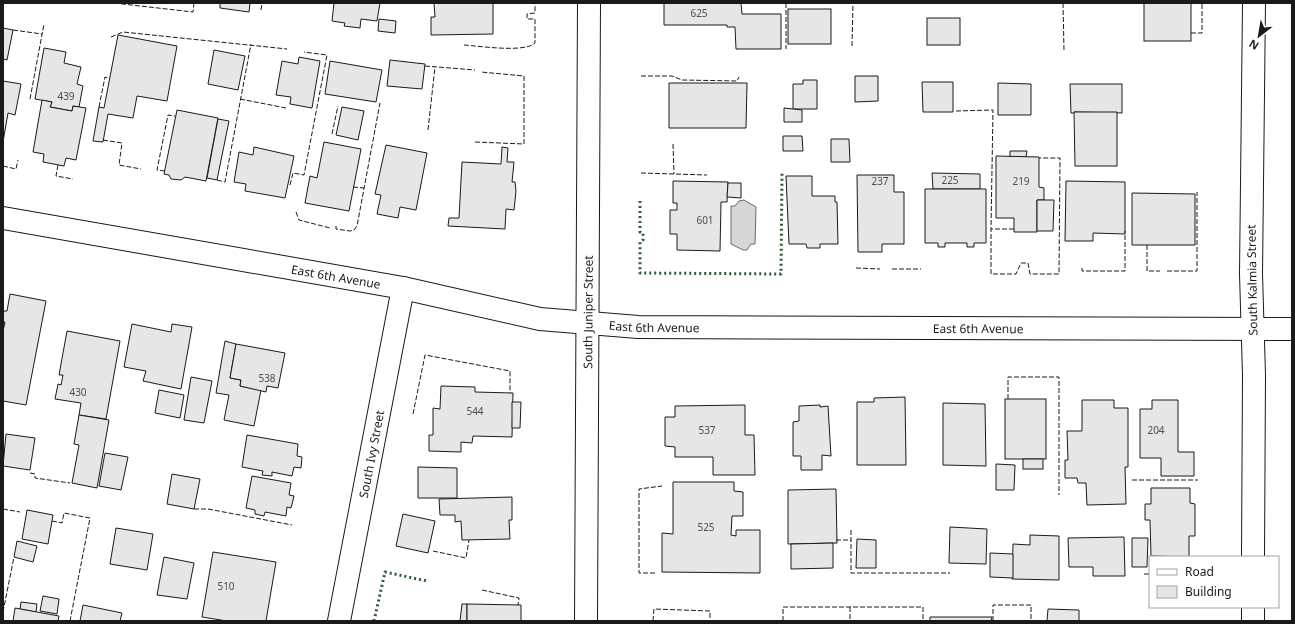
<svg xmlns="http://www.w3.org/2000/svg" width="1295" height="624" font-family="'Noto Sans',sans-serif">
  <rect width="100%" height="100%" fill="#fff"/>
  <path fill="#d7d7d7" stroke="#6a6a6a" d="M744,200L756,207L755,244H751L747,250H743L731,244V206H735L739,201Z"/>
  <g fill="#e6e6e6" stroke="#1a1a1a">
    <path d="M220,3H250L249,12L220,8Z"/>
    <path d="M334,3H380L377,21L361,19L360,28L344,26L345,23L332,21Z"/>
    <path d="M434,3H493V34L431,35V17H435Z"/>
    <path d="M664,3H741L742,14H781V49H736L735,27H727V25H664Z"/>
    <rect x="1144" y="3" width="47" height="38"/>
    <rect x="788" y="9" width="43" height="35"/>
    <rect x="927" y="18" width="33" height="27"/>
    <path d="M379,19L396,21L395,33L378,31Z"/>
    <path d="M3,28L13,30L7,60L3,59Z"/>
    <path d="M118,35L177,46L167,101L137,96L133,118L108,114L103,142L93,141L99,107L104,108Z"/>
    <path d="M44,48L66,52L64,63L81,67L77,84L83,86L79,107L73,106L72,111L50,107L52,102L35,99Z"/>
    <path d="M214,50L245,56L238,90L208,84Z"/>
    <path d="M299,57L320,61L312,108L290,104L291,97L276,95L282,61L298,64Z"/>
    <path d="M390,60L425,64L422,89L387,86Z"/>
    <path d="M330,61L382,70L376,102L325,94Z"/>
    <path d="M855,76H878V101L855,102Z"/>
    <path d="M803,80H817V109H793V84H803Z"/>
    <path d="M3,81L21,84L15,115L8,113L3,142Z"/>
    <path d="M922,82H953V112H923Z"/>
    <path d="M669,83H747L746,128H669Z"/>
    <path d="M998,83L1031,84V115H998Z"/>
    <path d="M1070,84H1122V113L1074,112L1075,113H1071Z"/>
    <path d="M42,100L52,102L50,107L72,111L73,106L86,108L76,160L66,158L64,166L43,162L44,154L33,152Z"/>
    <path d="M342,107L364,111L358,140L336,135Z"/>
    <path d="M784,108L802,110V122H784Z"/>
    <path d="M177,110L218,118L206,181L185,177L181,180L171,179L169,175L164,174Z"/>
    <path d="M1074,112H1117V166H1075Z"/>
    <path d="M218,119L229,121L217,180L207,178Z"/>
    <path d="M783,136H802L803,151H783Z"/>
    <path d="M831,139H849L850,162H831Z"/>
    <path d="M324,142L361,149L349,211L305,203L310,176L317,178Z"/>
    <path d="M386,145L427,153L416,210L400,207L398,218L377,214L381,195L375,194Z"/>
    <path d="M254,147L294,156L285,198L245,191L246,184L234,182L239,152L253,155Z"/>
    <path d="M502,147L508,148L507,162H514L512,182H515L516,191L514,210L506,209L505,229L448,226L449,218H459L462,162L501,164Z"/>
    <path d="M1010,151H1027L1026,157H1010Z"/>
    <path d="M996,156L1039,157V187L1044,188V200H1037V232H1014V218H996Z"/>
    <path d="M932,173L980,174V189H933Z"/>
    <path d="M857,175H894V192H904V244H882V252H858Z"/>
    <path d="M786,176H812V196H835V202H837L838,244H820V248H807L806,244H789Z"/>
    <path d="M673,181L728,182L727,202H721L720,251L677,250V234H670V210H677V203H673Z"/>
    <path d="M1066,181L1125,182V234L1093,233V241H1065Z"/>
    <path d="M728,183H741V198L727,197Z"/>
    <path d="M925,189H986V243H974V247H967V243H945V247H938V243H925Z"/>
    <path d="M1132,193L1195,194V245H1132Z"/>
    <path d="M1037,200H1054L1053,231H1037Z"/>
    <path d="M10,294L46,301L26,405L3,401V331L5,322H3V314L4,311H7Z"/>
    <path d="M132,324L171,332L172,324L192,327L181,389L143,381L146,371L124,367Z"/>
    <path d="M67,331L120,341L106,419L79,415L81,403L55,399L58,384L61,385L63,375H59Z"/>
    <path d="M225,341L236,344L230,378L241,380L240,386L261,390L254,426L224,420L229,395L216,393Z"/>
    <path d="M236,344L285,353L278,388L267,386L266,392L240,386L241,380L230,378Z"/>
    <path d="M191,377L212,381L204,423L184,420Z"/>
    <path d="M441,386L475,387V392L513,393L512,437L473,436L472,443L461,442V452L429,451V435H433V408L440,409Z"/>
    <path d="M159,390L184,395L180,418L155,413Z"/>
    <path d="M905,397L906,465H857V402H874V398Z"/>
    <rect x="1005" y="399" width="41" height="60"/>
    <path d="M1082,400H1114V408H1128V467H1125L1126,504L1087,505L1086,483H1078L1077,478H1065V460H1068L1067,431H1082Z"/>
    <path d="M1152,400H1178V452H1194V476H1161V458H1140V409H1152Z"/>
    <path d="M512,402H521L520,428H512Z"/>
    <path d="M943,403L985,404L986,466L943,465Z"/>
    <path d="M745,405V435H754L755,475H713V457H675V447L665,446V417H675V406Z"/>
    <path d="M820,405V407L828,406L831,456L822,455V470H801V456H793V422L799,421V406Z"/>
    <path d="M79,415L109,420L97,488L72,483L79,445L74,444Z"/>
    <path d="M6,434L35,438L30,470L3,466Z"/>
    <path d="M247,435L298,444L297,456L302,457L301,468L294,467L292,476L272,472V476L262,475L263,471L242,467Z"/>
    <path d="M105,453L128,457L121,490L99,486Z"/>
    <rect x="1023" y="459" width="20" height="10"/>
    <path d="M996,464L1015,465L1014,490H996Z"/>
    <path d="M418,467L457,468V498H418Z"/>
    <path d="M172,474L200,479L194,509L167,504Z"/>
    <path d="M252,476L291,483L289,495L294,496L291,508L287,507L286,516L265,512L264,516L255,514V510L246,508Z"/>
    <path d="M673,482H734V491L743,492V516H732L731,535L736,536V530H760V573L662,572V533L673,534Z"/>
    <path d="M1151,488H1190V503L1195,504V536H1189V557L1151,556L1150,520H1145V504H1151Z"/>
    <path d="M836,489L837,543L788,544V490Z"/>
    <path d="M512,497V520H509L510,539L462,540L461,521L455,522V515H440L439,499Z"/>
    <path d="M27,510L53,515L48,544L22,539Z"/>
    <path d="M403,514L435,521L428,553L396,546Z"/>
    <path d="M950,527L987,529L986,564L949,563Z"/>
    <path d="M116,528L153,534L147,570L110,564Z"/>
    <path d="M1030,535L1059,536V580L1012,579L1013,544L1030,545Z"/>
    <path d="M1124,537L1125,576H1093V567H1069L1068,538Z"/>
    <path d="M1132,538H1148L1147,567H1132Z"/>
    <path d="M857,539L876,540V568H856Z"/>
    <path d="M17,541L37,546L33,562L14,557Z"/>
    <path d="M833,543V568L791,569V544Z"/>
    <path d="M213,552L276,562L266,621H227L202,617Z"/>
    <path d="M990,553L1013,554V578L990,577Z"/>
    <path d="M164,557L194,563L187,599L157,595Z"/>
    <path d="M43,596L59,599L57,614L40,611Z"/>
    <path d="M21,602L37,604L36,612L20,609Z"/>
    <path d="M462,604H467V621H460Z"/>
    <path d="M467,604L521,605V621H467Z"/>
    <path d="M83,605L122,613L120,621H80Z"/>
    <path d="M15,608L59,616L58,621H13Z"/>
    <path d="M1048,609L1079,610V621H1047Z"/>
    <path d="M930,617H992L991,621H930Z"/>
  </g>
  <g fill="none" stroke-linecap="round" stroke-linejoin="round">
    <g stroke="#1a1a1a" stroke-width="24">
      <g id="minor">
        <path id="s1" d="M3,218L403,288L540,319L638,327L1292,329"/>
        <path d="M1253,557L1254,375L1251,274L1254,3"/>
        <path d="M1253,607V621"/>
        <path id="s2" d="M339,621L403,288"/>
      </g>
    </g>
    <g stroke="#1a1a1a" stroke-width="24">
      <g id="secondary">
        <path id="s3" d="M586,621L589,3"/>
      </g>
    </g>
    <use href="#minor" stroke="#fff" stroke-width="22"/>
    <use href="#secondary" stroke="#fff" stroke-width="22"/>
    <g stroke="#2b5a34" stroke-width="3" stroke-dasharray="2 3" stroke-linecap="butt">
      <path d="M640,201V232L643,233V240L640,242V273L781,274L782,173"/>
      <path d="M374,621L385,572L427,581"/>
    </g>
    <g stroke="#1a1a1a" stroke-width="1" stroke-dasharray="5 2" stroke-linecap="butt">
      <path d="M114,3L193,12L194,3"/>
      <path d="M786,3V49"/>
      <path d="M1063,3L1064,50"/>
      <path d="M261,10L262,3"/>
      <path d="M13,30L42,34"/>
      <path d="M1191,33H1202V3"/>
      <path d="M111,37L123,32L287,49"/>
      <path d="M464,45C479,46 525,53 535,43V19H527V14L535,13V3"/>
      <path d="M852,46L853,3"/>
      <path d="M425,66L475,70"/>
      <path d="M641,76H672L682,80L737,81L739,77"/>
      <path d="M30,99L44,24"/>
      <path d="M240,99L286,108"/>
      <path d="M99,107L105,77L108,78"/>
      <path d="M956,111L993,110L991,229"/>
      <path d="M428,130L435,67"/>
      <path d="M332,134L338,106"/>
      <path d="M103,140L122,143L119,165L141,169"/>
      <path d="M475,142L524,144V76L481,72"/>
      <path d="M673,144L674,174"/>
      <path d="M58,165L56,176L73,179"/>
      <path d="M3,166L16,169L18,160"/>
      <path d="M165,171L157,170L168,115L175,116"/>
      <path d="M641,173L707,175"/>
      <path d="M217,180L225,182L251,44"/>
      <path d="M290,185L293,173L304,175L327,55L304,52"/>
      <path d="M353,187L364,188"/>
      <path d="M296,212L299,220L330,228"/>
      <path d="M336,226V229L350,231L354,230L357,226L380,103"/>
      <path d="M1014,229H991V274H1016L1021,263H1028L1030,274H1059L1060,158H1039"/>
      <path d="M1147,245V271H1160"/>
      <path d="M856,268L880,269"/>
      <path d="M1082,268V271H1125V231"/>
      <path d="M892,269H921"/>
      <path d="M1167,271H1197V192"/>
      <path d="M1008,399V377H1059V495"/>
      <path d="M413,414L425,355L510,371V393"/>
      <path d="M30,473L35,474V478L70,483"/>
      <path d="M1132,480H1198"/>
      <path d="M3,509L20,512"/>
      <path d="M194,509H208L292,525"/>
      <path d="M52,521L62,523L64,513L90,518L70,621"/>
      <path d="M851,530V573H950"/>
      <path d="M836,540H851"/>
      <path d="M433,551L466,558L469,540"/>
      <path d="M655,573H639V489L662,486"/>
      <path d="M1144,574H1150"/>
      <path d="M482,590L519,598L518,605"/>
      <path d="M850,607V621"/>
      <path d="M3,612L14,557"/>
      <path d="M653,621L654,609L710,611V621"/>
      <path d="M783,621V607H923V621"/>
      <path d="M993,621V605H1031V621"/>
    </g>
  </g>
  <g text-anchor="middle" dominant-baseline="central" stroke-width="3" stroke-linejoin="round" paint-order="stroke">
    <g font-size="10" fill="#4d4d4d">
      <text x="699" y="13">625</text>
      <text x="66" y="96">439</text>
      <text x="950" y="180">225</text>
      <text x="880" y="181">237</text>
      <text x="1021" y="181">219</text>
      <text x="705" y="220">601</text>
      <text x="267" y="378">538</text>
      <text x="78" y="392">430</text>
      <text x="475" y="411">544</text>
      <text x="707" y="430">537</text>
      <text x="1156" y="430">204</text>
      <text x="706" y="527">525</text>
      <text x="226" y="586">510</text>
    </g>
    <g font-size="12" fill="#1a1a1a" stroke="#fff">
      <text stroke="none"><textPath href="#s1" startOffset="338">East 6th Avenue</textPath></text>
      <text transform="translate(1252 280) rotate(-91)">South Kalmia Street</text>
      <text stroke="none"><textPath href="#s3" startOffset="309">South Juniper Street</textPath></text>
      <text stroke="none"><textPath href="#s1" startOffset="661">East 6th Avenue</textPath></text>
      <text stroke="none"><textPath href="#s1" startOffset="985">East 6th Avenue</textPath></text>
      <text stroke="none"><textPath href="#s2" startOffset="170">South Ivy Street</textPath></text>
    </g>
  </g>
  <rect width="1295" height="624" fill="none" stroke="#1a1a1a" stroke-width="8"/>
  <rect x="1149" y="556" width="130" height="52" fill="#ffffff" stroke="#a3a3a3"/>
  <rect x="1157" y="569" width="20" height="6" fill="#ffffff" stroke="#a3a3a3"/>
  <text x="1185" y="576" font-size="12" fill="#1a1a1a">Road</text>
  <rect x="1157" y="586" width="20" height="12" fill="#e6e6e6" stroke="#a3a3a3"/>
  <text x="1185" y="596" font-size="12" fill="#1a1a1a">Building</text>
  <g transform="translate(1259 36) rotate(211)" stroke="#ffffff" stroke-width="3" paint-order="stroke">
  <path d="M0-3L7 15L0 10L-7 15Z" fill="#1a1a1a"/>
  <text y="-6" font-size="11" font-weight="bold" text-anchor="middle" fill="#1a1a1a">N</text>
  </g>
</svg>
